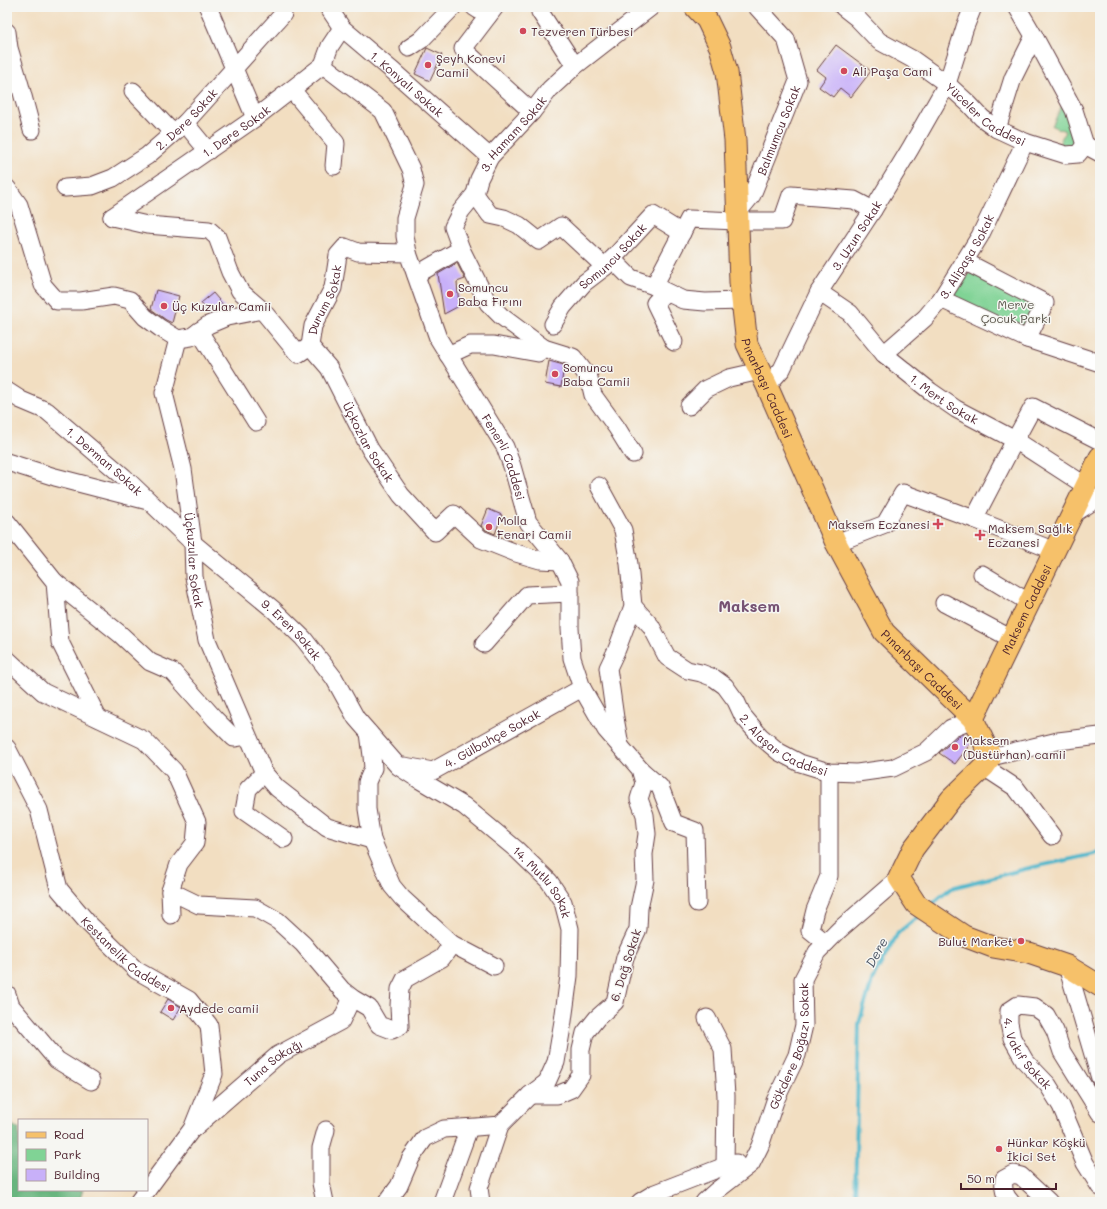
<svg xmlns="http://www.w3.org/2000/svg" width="1107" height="1209" font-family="Mali,sans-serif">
  <rect width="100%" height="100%" fill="#f6f6f2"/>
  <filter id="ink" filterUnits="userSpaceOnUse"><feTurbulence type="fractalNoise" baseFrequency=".025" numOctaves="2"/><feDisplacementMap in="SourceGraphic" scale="8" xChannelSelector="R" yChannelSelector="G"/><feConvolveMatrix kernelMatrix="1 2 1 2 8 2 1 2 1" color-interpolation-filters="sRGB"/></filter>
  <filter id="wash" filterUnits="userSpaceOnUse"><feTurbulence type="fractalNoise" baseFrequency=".012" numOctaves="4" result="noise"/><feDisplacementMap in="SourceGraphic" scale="16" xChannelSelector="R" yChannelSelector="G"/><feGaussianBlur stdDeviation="0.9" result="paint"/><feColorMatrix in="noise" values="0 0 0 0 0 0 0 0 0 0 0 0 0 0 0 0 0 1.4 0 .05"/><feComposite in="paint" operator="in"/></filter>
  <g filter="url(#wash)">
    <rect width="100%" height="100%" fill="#f2dec1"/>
    <g fill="#80d395" stroke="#657960">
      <path d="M1068,93L1083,129L1074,147H1058L1065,131L1052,126Z"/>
      <path d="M972,271L1039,305L1023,334L950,296Z"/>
    </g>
    <path fill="#68b57e" stroke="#596a54" d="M7,1122L19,1129V1190H83L79,1202H7Z"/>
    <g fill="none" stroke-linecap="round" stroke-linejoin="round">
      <g stroke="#4cb5ca" stroke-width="4">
        <path d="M931,905L951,888L1025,869L1094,854L1100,852"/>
        <path d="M855,1202L859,1023L873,978L898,933L921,914"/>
      </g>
    </g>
    <g id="blocks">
      <g fill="#c8b0f9">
        <path d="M836,45L871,71L851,97L840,88L833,97L819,87L826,77L817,70Z"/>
        <path d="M427,48L442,55L430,81L415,74Z"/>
        <path d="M457,263L465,279L457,282L459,306L444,314L438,274Z"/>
        <path d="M156,290L179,296L172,323L166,320L151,309Z"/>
        <path d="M213,293L225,307L209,314L201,303Z"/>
        <path d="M549,361L564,365L561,387L545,384Z"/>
        <path d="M488,509L502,515L495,534L486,530L481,526Z"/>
        <path d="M962,734L969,739L971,743L955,764L939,753L957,737Z"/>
        <path d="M168,999L181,1007L173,1020L160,1012Z"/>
      </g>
    </g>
  </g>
  <g filter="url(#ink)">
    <use href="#blocks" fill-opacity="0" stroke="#633c42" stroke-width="1"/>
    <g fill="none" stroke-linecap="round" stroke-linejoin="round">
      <g stroke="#633c42" stroke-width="19">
        <g id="minor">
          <path d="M208,7L255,118"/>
          <path id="s1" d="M328,7L342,28L394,72L490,157"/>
          <path d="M474,7L488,16"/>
          <path d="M495,7L463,49L532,112"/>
          <path id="s2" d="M843,7L857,18L879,41L912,59L947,84L969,104L982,118L997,129L1025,142L1066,155L1078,154L1085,145L1100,153"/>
          <path d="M1017,7L1034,36L1074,110L1085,145"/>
          <path d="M540,12L575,66"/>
          <path d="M7,32L9,48L20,85L32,130"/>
          <path d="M409,48L421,40L453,7"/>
          <path d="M323,65L383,111L411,169L415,185L405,218V236L408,253"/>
          <path d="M292,90L336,143L334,166"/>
          <path d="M133,91L173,133"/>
          <path d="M185,123L208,151"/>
          <path d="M997,129L1013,78L1034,36"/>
          <path d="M7,188L19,205L43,285L57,301H81L114,296L130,300L145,317L160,328L178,339L191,337L208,325L227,317L262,310L298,354L310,346"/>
          <path id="s3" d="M65,188L92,186L113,178L147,156L185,123L283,14"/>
          <path d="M475,194L490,215L504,218L519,225L539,241L561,226L605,267"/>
          <path id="s4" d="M738,212L752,195L798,81L786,39L757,7"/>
          <path id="s5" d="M112,217L255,118L323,65L330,46L342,28"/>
          <path d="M112,217L147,225L209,230L217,237L230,272L240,291L262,310"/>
          <path d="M461,249L488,303L501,316L544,348L573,357L589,378L593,395L617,428L633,454"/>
          <path d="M612,259L631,278L654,286L683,300L705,302L742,301"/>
          <path d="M964,261L1045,303L1027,339"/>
          <path id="s6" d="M416,275L461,249L453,227L461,211L475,194L479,179L490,157L532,112L550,89L575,66L651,7"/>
          <path d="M654,286L689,219L737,221H782L791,195L854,200L873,210"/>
          <path d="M665,292L655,303L674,342"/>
          <path id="s7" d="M819,292L850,313L884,354L930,391L956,409L1015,440L1086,486"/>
          <path d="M941,299L1027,339L1100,363"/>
          <path id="s8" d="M553,324L563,307L584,283L605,267L653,215L682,233"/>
          <path d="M199,331L256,422"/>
          <path id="s9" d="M178,339L164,393L183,469L193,543L194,577L207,640L264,773L277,788L327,827L372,840"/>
          <path id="s10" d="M310,346L313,326L333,288L338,255L345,247L358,252L408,253L438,338L505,447L512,466L528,522L560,561L570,581V628L572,658L582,688L606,730L640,769L644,783L639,799L645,815L647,834L644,854L645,880L639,908L638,929L625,957L615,1002L597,1018L585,1033L581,1050V1075L571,1089L557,1095H530"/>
          <path id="s11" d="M310,346L329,368L370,449L401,495L435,532L454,514L481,539L516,553L540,560L560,561"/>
          <path id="s12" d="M884,354L925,318L941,299L980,236L1025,142"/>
          <path d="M448,355L470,345H494L538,353L544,348"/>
          <path id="s13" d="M767,386L782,369L819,292L873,210L910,149L947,84L965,27L973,7"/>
          <path id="s14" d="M7,391L21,400L47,411L124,477L193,543L274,610L303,638L334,678L356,718L398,766L418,779L464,806L517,850L549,881L563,902L570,929L569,976L563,1021L556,1062L547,1082L530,1095L500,1125L476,1127L444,1129L425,1138L411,1158L399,1186L387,1202"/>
          <path d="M689,406L706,389L729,378L760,371"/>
          <path d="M7,462L55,477L148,501"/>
          <path d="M599,486L623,530L629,564L633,606L617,649L608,668L615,718L620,745"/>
          <path d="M1073,514L1100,497"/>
          <path d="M974,519L1015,440L1033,407L1100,441"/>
          <path d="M7,522L55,582L60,642L98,718"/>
          <path d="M836,543L885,524L903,493L974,519L1055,551"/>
          <path d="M982,574L1030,603"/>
          <path d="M55,582L120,634L150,662L173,672L215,719L234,738L247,736"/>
          <path d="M944,603L1012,639"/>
          <path id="s15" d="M633,606L651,626L667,657L687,670L701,673L714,678L725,686L736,701L743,716L760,736L779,752L800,763L829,772L857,773L893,768L926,752L951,728L973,719"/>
          <path d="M484,644L527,595L570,593"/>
          <path d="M7,659L43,692L144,740L174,771L197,822L195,843L179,864L170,891L199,905L255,908L278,921L303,944L342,990L352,998L369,1008L379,1025L392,1030L400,1026L399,1006L400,989L405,979L442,958L452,944"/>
          <path d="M369,733L372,756L373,768L367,782V809L372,840L392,886L402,898L452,944L494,966"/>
          <path id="s16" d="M7,748L39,810L59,889L87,922L136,970L189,1000L209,1025L214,1074L192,1129L147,1190"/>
          <path d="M991,757L1058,741L1100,736"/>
          <path id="s17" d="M404,766L433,771L582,688"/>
          <path d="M984,767L1016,788L1052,836"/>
          <path d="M641,770L660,787L674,823L695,831L697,903"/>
          <path d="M264,773L248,789L244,811L284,839"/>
          <path d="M170,891L171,915"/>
          <path d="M826,943L810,930L815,910L829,876V772"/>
          <path d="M1067,966L1100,1078"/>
          <path d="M7,994L11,1006L57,1060L91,1081"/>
          <path d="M707,1018L723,1049L726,1096L725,1166"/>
          <path id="s18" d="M1100,1113L1062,1052L1055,1031L1046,1015L1035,1007L1018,1005L1009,1011V1023L1012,1038L1025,1061L1048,1085L1061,1106L1085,1163L1100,1187"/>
          <path id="s19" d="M194,1128L278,1055L341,1021L352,998"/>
          <path d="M138,1202L147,1190"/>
          <path d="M325,1202L321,1183V1148L326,1130"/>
          <path d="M442,1202L469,1128"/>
          <path d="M481,1202L479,1188L500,1125"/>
          <path d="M640,1202L655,1193L725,1166L736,1163"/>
          <path id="s20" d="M704,1202L715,1192L751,1164L760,1146L775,1101L797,1055L804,1025L803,979L817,952L839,930L899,878"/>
          <path d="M1011,1202C1004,1195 1003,1189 1004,1179L1013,1174L1021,1176L1049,1202"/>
        </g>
      </g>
      <g stroke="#633c42" stroke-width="23">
        <g id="major">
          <path id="s21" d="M695,7L707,20L720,47L727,72L735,140L740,282L747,344L767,386L836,543L884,632L973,719L991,757L984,767L951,799L913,849L899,878L916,904L964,936L993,947L1029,953L1067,966L1100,986"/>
          <path id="s22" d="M973,719L1100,457"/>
        </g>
      </g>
      <use href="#minor" stroke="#fff" stroke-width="17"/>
      <use href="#major" stroke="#f6c16b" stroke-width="21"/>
    </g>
  </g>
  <g fill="#d1495b" stroke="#f6f6f2" stroke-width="1.5">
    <circle cx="523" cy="31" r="4"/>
    <circle cx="428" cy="65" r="4"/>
    <circle cx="844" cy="71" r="4"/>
    <circle cx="450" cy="294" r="4"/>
    <circle cx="164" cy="306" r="4"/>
    <circle cx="555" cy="374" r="4"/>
    <path d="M936 518h4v4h4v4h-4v4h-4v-4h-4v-4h4z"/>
    <circle cx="489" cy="527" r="4"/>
    <path d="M978 529h4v4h4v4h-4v4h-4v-4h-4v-4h4z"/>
    <circle cx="955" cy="747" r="4"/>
    <circle cx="1021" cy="941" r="4"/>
    <circle cx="171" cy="1008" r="4"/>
    <circle cx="999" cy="1149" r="4"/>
  </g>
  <g text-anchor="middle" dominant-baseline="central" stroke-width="3" stroke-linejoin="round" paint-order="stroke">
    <g font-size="12" fill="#4a1f2b" stroke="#f6f6f2" text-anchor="start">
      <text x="531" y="31">Tezveren Türbesi</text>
      <text x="436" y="58">Şeyh Konevi<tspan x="436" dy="14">Camii</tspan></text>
      <text x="852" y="71">Ali Paşa Cami</text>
      <text x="458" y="287">Somuncu<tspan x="458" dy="14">Baba Fırını</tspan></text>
      <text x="172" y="306">Üç Kuzular Camii</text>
      <text x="563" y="367">Somuncu<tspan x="563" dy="14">Baba Camii</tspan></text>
      <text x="497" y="520">Molla<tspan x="497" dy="14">Fenari Camii</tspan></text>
      <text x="930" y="524" text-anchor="end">Maksem Eczanesi</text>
      <text x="988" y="528">Maksem Sağlık<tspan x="988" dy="14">Eczanesi</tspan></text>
      <text x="963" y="740">Maksem<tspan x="963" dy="14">(Düstürhan) camii</tspan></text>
      <text x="1013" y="941" text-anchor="end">Bulut Market</text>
      <text x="179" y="1008">Aydede camii</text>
      <text x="1007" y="1142">Hünkar Köşkü<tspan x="1007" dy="14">İkici Set</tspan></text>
    </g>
    <g font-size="12" fill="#4a1f2b" stroke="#f6f6f2">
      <text stroke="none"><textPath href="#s1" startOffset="111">1. Konyalı Sokak</textPath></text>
      <text stroke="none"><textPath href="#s2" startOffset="180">Yüceler Caddesi</textPath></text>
      <text stroke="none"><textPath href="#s3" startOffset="144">2. Dere Sokak</textPath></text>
      <text stroke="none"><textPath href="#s4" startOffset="92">Balmumcu Sokak</textPath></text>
      <text stroke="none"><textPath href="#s5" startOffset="151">1. Dere Sokak</textPath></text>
      <text stroke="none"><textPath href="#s6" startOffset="188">3. Hamam Sokak</textPath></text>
      <text stroke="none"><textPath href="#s13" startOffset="176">3. Uzun Sokak</textPath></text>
      <text stroke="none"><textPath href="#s8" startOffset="91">Somuncu Sokak</textPath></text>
      <text stroke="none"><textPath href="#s12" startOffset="129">3. Alipaşa Sokak</textPath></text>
      <text stroke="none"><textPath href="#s10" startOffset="49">Durum Sokak</textPath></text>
      <text stroke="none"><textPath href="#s21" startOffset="395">Pınarbaşı Caddesi</textPath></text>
      <text stroke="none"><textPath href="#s7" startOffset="166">1. Mert Sokak</textPath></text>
      <text stroke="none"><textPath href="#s11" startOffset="113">Üçkozlar Sokak</textPath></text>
      <text stroke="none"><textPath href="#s10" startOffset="398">Fenerli Caddesi</textPath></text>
      <text stroke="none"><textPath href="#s14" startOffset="121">1. Derman Sokak</textPath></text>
      <text stroke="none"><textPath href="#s9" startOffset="226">Üçkuzular Sokak</textPath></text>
      <text stroke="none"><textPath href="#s22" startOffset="122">Maksem Caddesi</textPath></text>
      <text stroke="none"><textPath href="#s14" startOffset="373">9. Eren Sokak</textPath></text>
      <text stroke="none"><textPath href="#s21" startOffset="719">Pınarbaşı Caddesi</textPath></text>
      <text stroke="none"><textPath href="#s17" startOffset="97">4. Gülbahçe Sokak</textPath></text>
      <text stroke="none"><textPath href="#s15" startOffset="214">2. Alaşar Caddesi</textPath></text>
      <text stroke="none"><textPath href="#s14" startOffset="735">14. Mutlu Sokak</textPath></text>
      <text stroke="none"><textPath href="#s16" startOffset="246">Kestanelik Caddesi</textPath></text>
      <text transform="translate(625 965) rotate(-72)">6. Dağ Sokak</text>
      <text stroke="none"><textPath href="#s20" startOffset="186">Gökdere Boğazı Sokak</textPath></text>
      <text stroke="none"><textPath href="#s18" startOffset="202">4. Vakıf Sokak</textPath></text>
      <text stroke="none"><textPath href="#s19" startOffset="103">Tuna Sokağı</textPath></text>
    </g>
    <g font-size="12" fill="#5a554b" stroke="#f6f6f2">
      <text x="1016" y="304">Merve<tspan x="1016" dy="14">Çocuk Parkı</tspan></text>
    </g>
    <g font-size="13" font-style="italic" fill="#4b5463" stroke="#f6f6f2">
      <text transform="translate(876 952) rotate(-61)">Dere</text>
    </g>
    <g font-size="16" font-weight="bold" fill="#765273" stroke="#f6f6f2">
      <text x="749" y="605">Maksem</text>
    </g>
  </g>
  <rect width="1107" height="1209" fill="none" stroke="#f6f6f2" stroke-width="24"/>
  <rect x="18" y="1119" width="130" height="72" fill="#f6f6f2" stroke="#b1a0a2"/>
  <rect x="26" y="1132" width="20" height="6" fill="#f6c16b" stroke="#b1a0a2"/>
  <text x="54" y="1139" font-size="12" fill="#4a1f2b">Road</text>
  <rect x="26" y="1149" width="20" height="12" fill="#80d395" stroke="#b1a0a2"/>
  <text x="54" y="1159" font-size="12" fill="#4a1f2b">Park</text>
  <rect x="26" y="1169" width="20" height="12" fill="#c8b0f9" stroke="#b1a0a2"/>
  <text x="54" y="1179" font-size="12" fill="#4a1f2b">Building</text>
  <path d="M961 1183v6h95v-6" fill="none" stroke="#4a1f2b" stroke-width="2"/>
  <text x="967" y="1183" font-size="12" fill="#4a1f2b" stroke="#f6f6f2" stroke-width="3" paint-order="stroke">50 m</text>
</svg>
